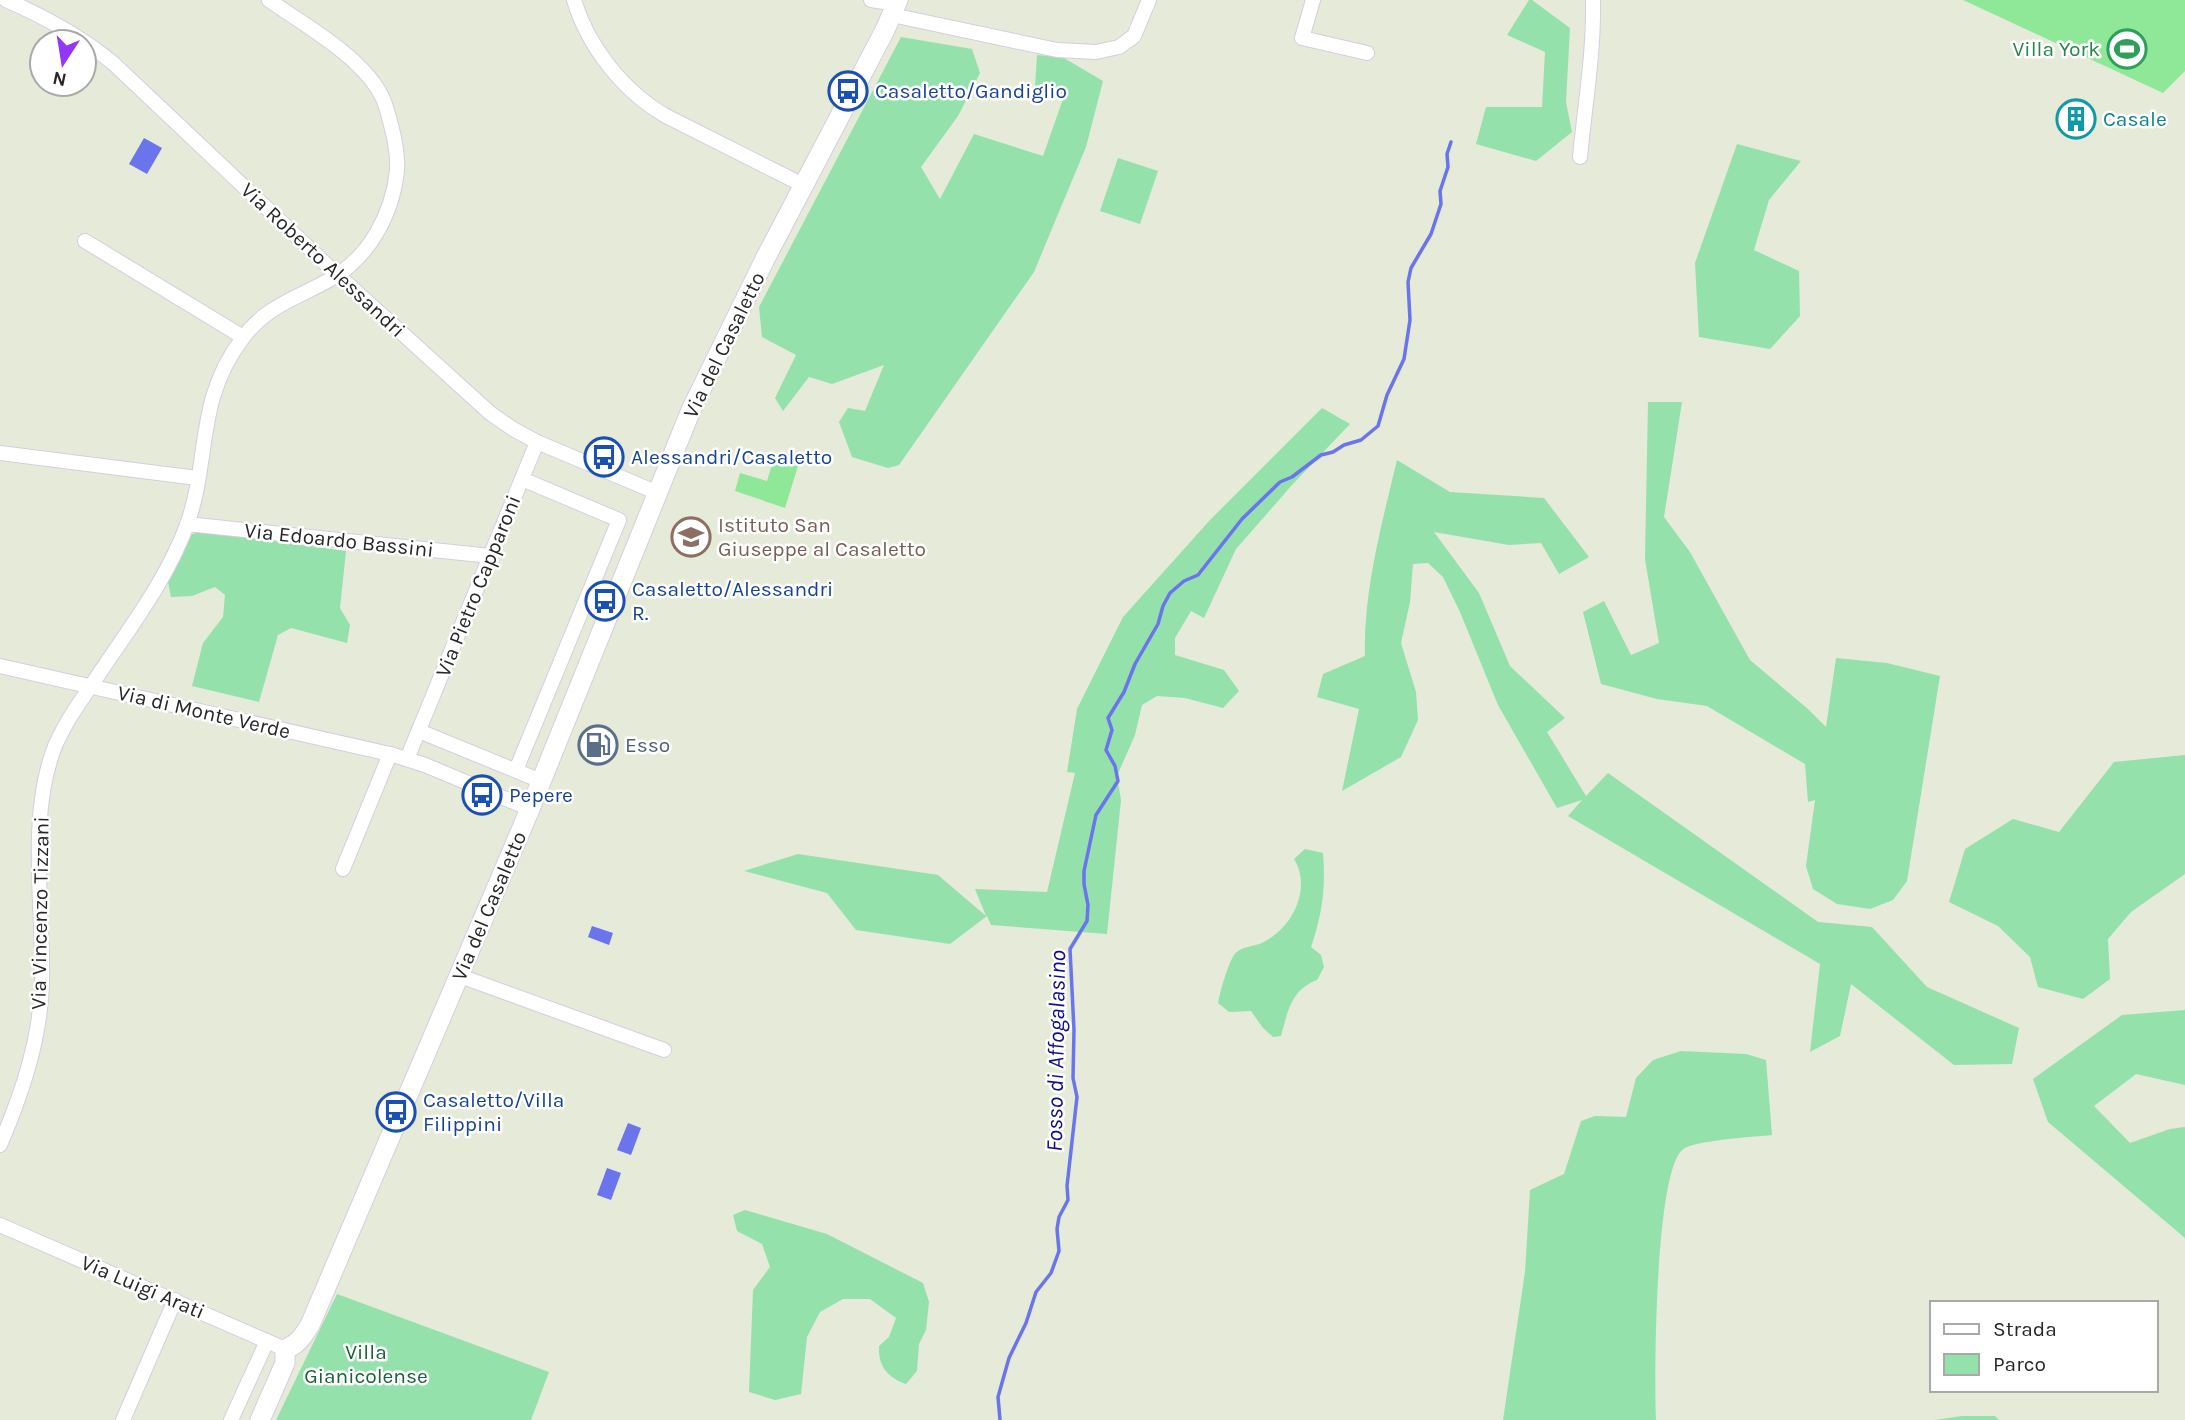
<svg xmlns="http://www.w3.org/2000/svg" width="2185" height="1420" font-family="Karla,sans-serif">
  <rect width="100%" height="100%" fill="#e6ead8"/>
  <g fill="#94e1ac">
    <path d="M1529,0H1532L1570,28L1566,102L1572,132L1536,161L1476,144L1486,107H1542L1545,52L1507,35Z"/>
    <path d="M901,37L972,49L980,73L958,116L921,167L940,199L974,134L1043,156L1063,99L1035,87L1037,55L1064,58L1103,81L1086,147L1034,272L899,465L888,468L852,457L839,422L848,408L865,411L884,365L832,384L809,377L783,411L775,398L796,355L762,337L759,307Z"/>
    <path d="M1737,144L1801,161L1769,200L1754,250L1799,271L1800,316L1770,349L1699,337L1695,263Z"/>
    <path d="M1118,158L1158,171L1140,224L1100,211Z"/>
    <path d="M1648,402H1682L1664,517L1690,552L1750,660L1808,709L1826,727L1836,658L1887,663L1940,676L1907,881L1893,900L1870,909L1837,904L1813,889L1806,866L1815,800L1808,802L1805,764L1707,706L1657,699L1601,684L1583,612L1604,601L1631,655L1659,643L1645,559Z"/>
    <path d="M1322,408L1350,424L1292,485L1236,549L1204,618L1191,611L1175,638V655L1224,670L1239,691L1223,708L1185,698L1157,696L1142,705L1135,735L1117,776L1121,800L1107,934L991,925L987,916L950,944L856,930L827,893L744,871L798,854L938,875L986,916L975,889L1047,892L1075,773L1067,772L1077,709L1123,617L1210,520Z"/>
    <path d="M1397,460L1450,492L1544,498L1589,557L1559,574L1541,543L1509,545L1434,532L1479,593L1510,666L1565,718L1547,732L1586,796L1608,773L1818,922L1872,927L1927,987L2019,1028L2012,1064L1954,1065L1851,984L1840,1036L1810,1052L1820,964L1568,816L1582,800L1557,808L1498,705L1460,612L1443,577L1428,563L1413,564L1410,602L1401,643L1416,692L1418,720L1401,757L1342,791L1359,709L1317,697L1323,674L1365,656C1363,592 1382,523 1397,460Z"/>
    <path d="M203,531L346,551L340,608L350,625L347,643L291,628L278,635L259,702L192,686L203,643L223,617L225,595L215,587L192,596L171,597L168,582L192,534Z"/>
    <path d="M2185,755V874L2131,912L2108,939L2110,979L2083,999L2038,987L2030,957L1998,926L1949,902L1965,849L2013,819L2059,832L2114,762Z"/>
    <path d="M1305,849L1323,853C1326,888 1322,915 1311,947L1321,955L1324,967L1317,980C1291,990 1288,1011 1281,1036L1273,1037L1263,1028L1251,1011L1229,1012L1218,1003C1220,992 1228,964 1234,955C1240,946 1254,947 1264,942C1293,927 1312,888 1294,859Z"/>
    <path d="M2185,1010V1085L2136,1074L2094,1106L2130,1143L2170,1129L2185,1127V1238L2048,1122L2033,1079L2122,1015Z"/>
    <path d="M1681,1051L1746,1054L1766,1060L1772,1135C1754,1137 1693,1140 1682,1150C1655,1175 1654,1377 1656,1420H1503L1525,1272L1530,1190L1564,1174L1581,1121L1595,1116L1626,1117L1636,1078L1653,1060Z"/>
    <path d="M745,1210L827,1234L923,1283L929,1302L926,1330L919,1344L917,1371L906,1384C887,1377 878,1366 879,1346L889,1337L896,1318L870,1299H843L820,1312L807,1337L801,1394L775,1400L749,1392L753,1290L770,1267L762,1244L737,1231L733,1215Z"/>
    <path d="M337,1294L549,1372L531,1420H276Z"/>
    <path d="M1962,1416H1995L1999,1420H1935Z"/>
  </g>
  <g fill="#8fe897">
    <path d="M1963,0H2185V71L2163,93Z"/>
    <path d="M774,458L798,466L785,508L735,491L740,473L767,481Z"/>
  </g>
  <g fill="#6a74ec">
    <path d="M144,138L162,148L147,174L129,164Z"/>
    <path d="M592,926L613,933L609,945L588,937Z"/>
    <path d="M628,1123L641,1128L631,1155L617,1150Z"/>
    <path d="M607,1168L621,1173L611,1200L597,1195Z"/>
  </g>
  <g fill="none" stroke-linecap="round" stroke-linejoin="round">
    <path stroke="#6a74ec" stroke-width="3.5" d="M1000,1420L998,1397L1009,1358L1026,1323L1036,1292L1051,1273L1059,1251L1057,1229L1059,1217L1068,1200L1067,1186L1077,1097L1073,1078L1074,1030L1070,949L1087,921L1088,905L1084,884V871L1096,815L1118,781L1115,766L1106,750L1112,730L1108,718L1124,692L1135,664L1158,624L1163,606L1170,593L1184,581L1198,575L1242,519L1280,482L1292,477L1321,455L1333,452L1344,445L1361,440L1378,426L1387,395L1404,359L1410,320L1408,282L1411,268L1431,234L1441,204L1440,191L1448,167L1447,154L1451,142"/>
    <g stroke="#d6cde0" stroke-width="16">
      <g id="minor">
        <path d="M6,0C45,17 81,36 114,64L328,266L490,413L513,429L537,442L658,493"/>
        <path d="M574,0C588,47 624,92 666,116L803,185"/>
        <path d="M871,0L897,4"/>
        <path d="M1313,0L1302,38L1367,53"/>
        <path d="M892,15L1057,50L1096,52L1119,47L1134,36L1149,0"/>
        <path d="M1580,157C1585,104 1594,53 1593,0"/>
        <path d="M85,241L243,337"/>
        <path d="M0,453L197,478"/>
        <path d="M187,524L490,556"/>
        <path d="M0,666L390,754L425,765L530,809"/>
        <path d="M419,731L541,781"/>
        <path d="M407,759L537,442"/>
        <path d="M516,770L619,520L522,479"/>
        <path d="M343,869L390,754"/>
        <path d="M460,976L664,1050"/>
        <path d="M0,1145C22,1094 40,1040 42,984C44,908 27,817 55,746C65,723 79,703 93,683C127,631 167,581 188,522C210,457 196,400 242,339C266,306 295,299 329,280C369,258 392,215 397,171C398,155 395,140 391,125C388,114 386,103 380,93C359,55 304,25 269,0"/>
        <path d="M0,1225L285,1349"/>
        <path d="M123,1420L175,1300"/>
        <path d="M231,1420L267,1341"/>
      </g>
    </g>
    <g stroke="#d6cde0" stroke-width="21">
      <path id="tertiary" d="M260,1420L285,1363V1349C298,1345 303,1336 310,1325L530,809L691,410L765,259L885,30L898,0"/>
    </g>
    <use href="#minor" stroke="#fff" stroke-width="14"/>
    <use href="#tertiary" stroke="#fff" stroke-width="19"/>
  </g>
  <defs>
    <g id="stadium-ring" transform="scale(2.0125)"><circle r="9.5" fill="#fff" stroke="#2e9e5b" stroke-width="1.5"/><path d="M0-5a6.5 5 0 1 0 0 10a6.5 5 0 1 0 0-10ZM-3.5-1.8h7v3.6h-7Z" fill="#2e9e5b"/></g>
    <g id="bus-ring" transform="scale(2.0125)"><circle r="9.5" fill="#fff" stroke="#1a4fb4" stroke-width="1.5"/><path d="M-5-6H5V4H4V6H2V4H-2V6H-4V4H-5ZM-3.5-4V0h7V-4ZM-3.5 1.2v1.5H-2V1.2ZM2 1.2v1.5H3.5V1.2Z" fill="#1a4fb4"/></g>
    <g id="building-ring" transform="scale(2.0125)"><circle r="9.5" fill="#fff" stroke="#0f9aa8" stroke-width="1.5"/><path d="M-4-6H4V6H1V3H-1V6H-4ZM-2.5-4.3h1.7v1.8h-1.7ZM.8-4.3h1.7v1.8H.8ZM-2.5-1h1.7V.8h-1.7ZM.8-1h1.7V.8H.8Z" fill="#0f9aa8"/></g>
    <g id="school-ring" transform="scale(2.0125)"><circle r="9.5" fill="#fff" stroke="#8d6e63" stroke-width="1.5"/><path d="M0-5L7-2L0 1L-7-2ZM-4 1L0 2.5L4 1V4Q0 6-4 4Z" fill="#8d6e63"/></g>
    <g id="fuel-ring" transform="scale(2.0125)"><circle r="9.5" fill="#fff" stroke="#5c6f8a" stroke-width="1.5"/><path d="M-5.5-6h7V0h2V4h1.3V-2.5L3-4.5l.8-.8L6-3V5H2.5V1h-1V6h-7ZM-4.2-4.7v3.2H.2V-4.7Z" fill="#5c6f8a"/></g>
  </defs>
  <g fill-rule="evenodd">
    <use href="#stadium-ring" x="2127" y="49"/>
    <use href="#bus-ring" x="848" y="91"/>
    <use href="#building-ring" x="2076" y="119"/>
    <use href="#bus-ring" x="604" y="457"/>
    <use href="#school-ring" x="691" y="537"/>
    <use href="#bus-ring" x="605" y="601"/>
    <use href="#fuel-ring" x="598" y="745"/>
    <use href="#bus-ring" x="482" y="795"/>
    <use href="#bus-ring" x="396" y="1112"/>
  </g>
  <g text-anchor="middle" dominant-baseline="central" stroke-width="5" stroke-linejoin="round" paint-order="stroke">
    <g font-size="21" fill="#27864d" stroke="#fff" text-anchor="end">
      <text x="2100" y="49">Villa York</text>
    </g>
    <g font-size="21" fill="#164399" stroke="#fff" text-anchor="start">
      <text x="875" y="91">Casaletto/Gandiglio</text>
      <text x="631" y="457">Alessandri/Casaletto</text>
      <text x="632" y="589">Casaletto/Alessandri<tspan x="632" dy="24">R.</tspan></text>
      <text x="509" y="795">Pepere</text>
      <text x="423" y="1100">Casaletto/Villa<tspan x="423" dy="24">Filippini</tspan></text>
    </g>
    <g font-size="21" fill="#0d838f" stroke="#fff" text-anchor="start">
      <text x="2103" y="119">Casale</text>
    </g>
    <g font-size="21" fill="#272727" stroke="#fff">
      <text transform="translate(323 260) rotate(43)">Via Roberto Alessandri</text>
      <text transform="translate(724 345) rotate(-64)">Via del Casaletto</text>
      <text transform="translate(339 540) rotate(6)">Via Edoardo Bassini</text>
      <text transform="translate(478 586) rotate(-68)">Via Pietro Capparoni</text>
      <text transform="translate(204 712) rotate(13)">Via di Monte Verde</text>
      <text transform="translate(489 906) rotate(-67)">Via del Casaletto</text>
      <text transform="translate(40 913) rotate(-89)">Via Vincenzo Tizzani</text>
      <text transform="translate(143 1287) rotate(23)">Via Luigi Arati</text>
    </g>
    <g font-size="21" fill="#785e54" stroke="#fff" text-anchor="start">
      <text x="718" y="525">Istituto San<tspan x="718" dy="24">Giuseppe al Casaletto</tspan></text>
    </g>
    <g font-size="21" fill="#4e5e75" stroke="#fff" text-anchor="start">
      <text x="625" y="745">Esso</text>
    </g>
    <g font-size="21" fill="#19613a" stroke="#fff">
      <text x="366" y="1352">Villa<tspan x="366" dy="24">Gianicolense</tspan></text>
    </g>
    <g font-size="23" font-style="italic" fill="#0f0e93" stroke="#fff">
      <text transform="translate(1056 1051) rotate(-89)">Fosso di Affogalasino</text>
    </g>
  </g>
  <rect x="1930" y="1301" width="228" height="91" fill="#ffffff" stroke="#a9a9a9" stroke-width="2"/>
  <rect x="1944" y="1324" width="35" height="10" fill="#ffffff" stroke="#a9a9a9" stroke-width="2"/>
  <text x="1993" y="1336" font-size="21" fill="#272727">Strada</text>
  <rect x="1944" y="1354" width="35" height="21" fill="#94e1ac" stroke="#a9a9a9" stroke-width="2"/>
  <text x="1993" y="1371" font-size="21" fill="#272727">Parco</text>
  <g transform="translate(63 63) rotate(192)"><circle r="33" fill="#ffffff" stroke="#a9a9a9" stroke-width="2"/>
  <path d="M0-5L12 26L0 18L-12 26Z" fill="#9237f7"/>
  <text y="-10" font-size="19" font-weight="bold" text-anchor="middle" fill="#272727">N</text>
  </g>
</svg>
